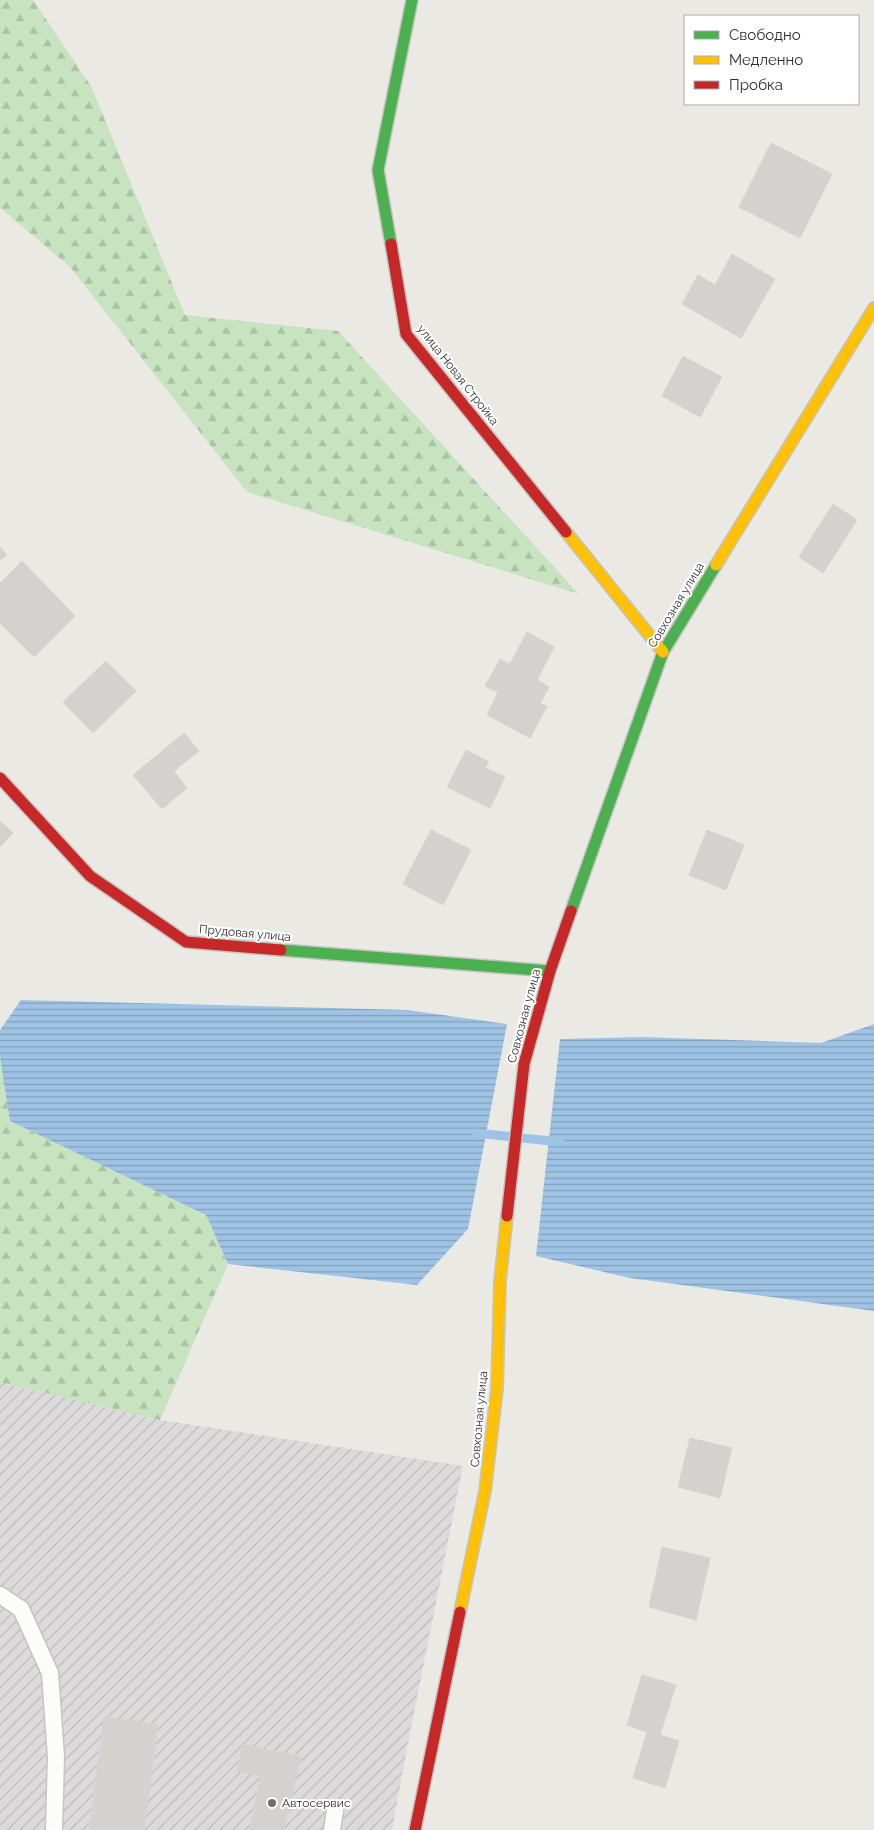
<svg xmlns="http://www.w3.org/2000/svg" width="874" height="1830" font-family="Raleway,sans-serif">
  <defs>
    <pattern id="industrial-furrows" width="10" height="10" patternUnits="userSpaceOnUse" patternTransform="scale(1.25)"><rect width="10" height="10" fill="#dcdadb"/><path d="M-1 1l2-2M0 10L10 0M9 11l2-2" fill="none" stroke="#bdbbbc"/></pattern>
    <pattern id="forest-firs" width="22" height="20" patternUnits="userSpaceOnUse" patternTransform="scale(1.25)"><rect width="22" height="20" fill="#c7e3c0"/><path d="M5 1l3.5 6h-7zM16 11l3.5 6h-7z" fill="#abc3a5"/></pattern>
    <pattern id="water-rules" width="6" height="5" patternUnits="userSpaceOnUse" patternTransform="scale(1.25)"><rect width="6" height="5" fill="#9fc3e5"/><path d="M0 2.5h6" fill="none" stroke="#829fba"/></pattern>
  </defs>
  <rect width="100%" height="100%" fill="#eae9e4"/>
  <path fill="url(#industrial-furrows)" d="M0,1382L160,1420L463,1466L409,1738L392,1830H0Z"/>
  <g fill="url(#forest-firs)">
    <path d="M0,0H33L91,86L185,315L338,331L579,594L247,492L70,267L0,208Z"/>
    <path d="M0,1057L10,1121L206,1215L228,1264L160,1420L0,1382Z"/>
  </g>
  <g fill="url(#water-rules)">
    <path d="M21,1000L407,1010L507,1024L468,1229L417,1285L228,1264L206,1215L10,1121L0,1057V1030Z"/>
    <path d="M874,1024V1311L630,1278L536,1256L560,1039L641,1037L821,1043Z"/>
  </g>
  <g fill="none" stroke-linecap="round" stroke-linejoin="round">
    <path stroke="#9fc3e5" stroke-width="9" d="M476,1133L560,1142"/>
  </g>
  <g fill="#d3d2ce" stroke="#d5d5d0">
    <path d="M771,143L832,174L800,238L739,207Z"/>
    <path d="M732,254L775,279L741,338L682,304L698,275L715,285Z"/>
    <path d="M683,356L722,377L700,417L662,396Z"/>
    <path d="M833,504L857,520L823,573L799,557Z"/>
    <path d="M0,547L7,555L0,561Z"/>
    <path d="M22,561L75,616L34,657L0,623V583Z"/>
    <path d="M527,632L554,647L537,680L549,687L540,704L547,706L530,738L487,715L498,692L485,686L500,659L510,664Z"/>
    <path d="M106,661L136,691L93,733L63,702Z"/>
    <path d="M184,733L199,751L174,771L187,788L162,809L133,775Z"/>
    <path d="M466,750L489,762L485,768L505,777L490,808L447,787Z"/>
    <path d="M0,821L13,833L0,847Z"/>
    <path d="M431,830L471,850L443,905L403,884Z"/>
    <path d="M707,830L744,845L726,890L689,875Z"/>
    <path d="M690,1438L732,1448L720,1498L678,1487Z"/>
    <path d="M662,1547L710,1558L696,1620L649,1607Z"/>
    <path d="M642,1675L676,1685L660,1735L679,1741L665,1788L633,1778L647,1732L627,1725Z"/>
    <path d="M104,1717L158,1725L144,1830H89Z"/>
    <path d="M243,1744L301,1757L284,1830H249L261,1776L237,1771Z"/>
  </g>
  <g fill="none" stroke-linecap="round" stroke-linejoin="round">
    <g stroke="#c4c4c3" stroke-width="19">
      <g id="lane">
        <path d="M0,1595L21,1609L50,1673L56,1757L54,1830"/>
        <path d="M332,1830L335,1811"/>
      </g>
    </g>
    <g stroke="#c4c4c3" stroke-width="14">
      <g id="fast">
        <path d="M391,244L378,170L412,0"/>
        <path d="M571,911L663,652L716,565"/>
        <path d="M281,950L550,971"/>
      </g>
    </g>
    <g stroke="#c4c4c3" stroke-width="14">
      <g id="slow">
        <path d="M566,532L663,652"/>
        <path d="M716,565L874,308"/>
        <path d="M460,1612L485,1491L497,1389L500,1281L507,1216"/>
      </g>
    </g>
    <g stroke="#c4c4c3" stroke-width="14">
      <g id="jam">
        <path d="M391,244L406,334L566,532"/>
        <path d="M0,778L90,876L186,942L281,950"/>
        <path d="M507,1216L524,1064L550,971L571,911"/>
        <path d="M415,1830L460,1612"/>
      </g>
    </g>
    <use href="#lane" stroke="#fcfcfb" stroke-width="16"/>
    <use href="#fast" stroke="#4caf50" stroke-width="11"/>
    <use href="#slow" stroke="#ffc107" stroke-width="11"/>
    <use href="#jam" stroke="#c62828" stroke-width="11"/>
  </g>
  <circle fill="#6f6f6d" stroke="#fff" stroke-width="2" cx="272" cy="1803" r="5"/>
  <g text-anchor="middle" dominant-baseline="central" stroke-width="4" stroke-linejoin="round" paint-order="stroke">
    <g font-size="12" fill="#2d2d2d" stroke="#fff">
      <text transform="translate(458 375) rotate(52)">улица Новая Стройка</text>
      <text transform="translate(676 605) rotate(-59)">Совхозная улица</text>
      <text transform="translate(245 933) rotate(5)">Прудовая улица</text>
      <text transform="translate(524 1016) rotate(-75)">Совхозная улица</text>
      <text transform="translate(479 1419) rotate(-85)">Совхозная улица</text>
    </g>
    <g font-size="12" fill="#2d2d2d" stroke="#fff" text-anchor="start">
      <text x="282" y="1803">Автосервис</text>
    </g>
  </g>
  <rect x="684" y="15" width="175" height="90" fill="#ffffff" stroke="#ababab"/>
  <rect x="694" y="31" width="25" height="8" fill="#4caf50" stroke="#ababab"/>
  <text x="729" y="40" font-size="15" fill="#2d2d2d">Свободно</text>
  <rect x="694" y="56" width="25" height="8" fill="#ffc107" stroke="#ababab"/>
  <text x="729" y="65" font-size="15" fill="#2d2d2d">Медленно</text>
  <rect x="694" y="81" width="25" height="8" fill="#c62828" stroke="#ababab"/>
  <text x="729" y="90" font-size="15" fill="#2d2d2d">Пробка</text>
</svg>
